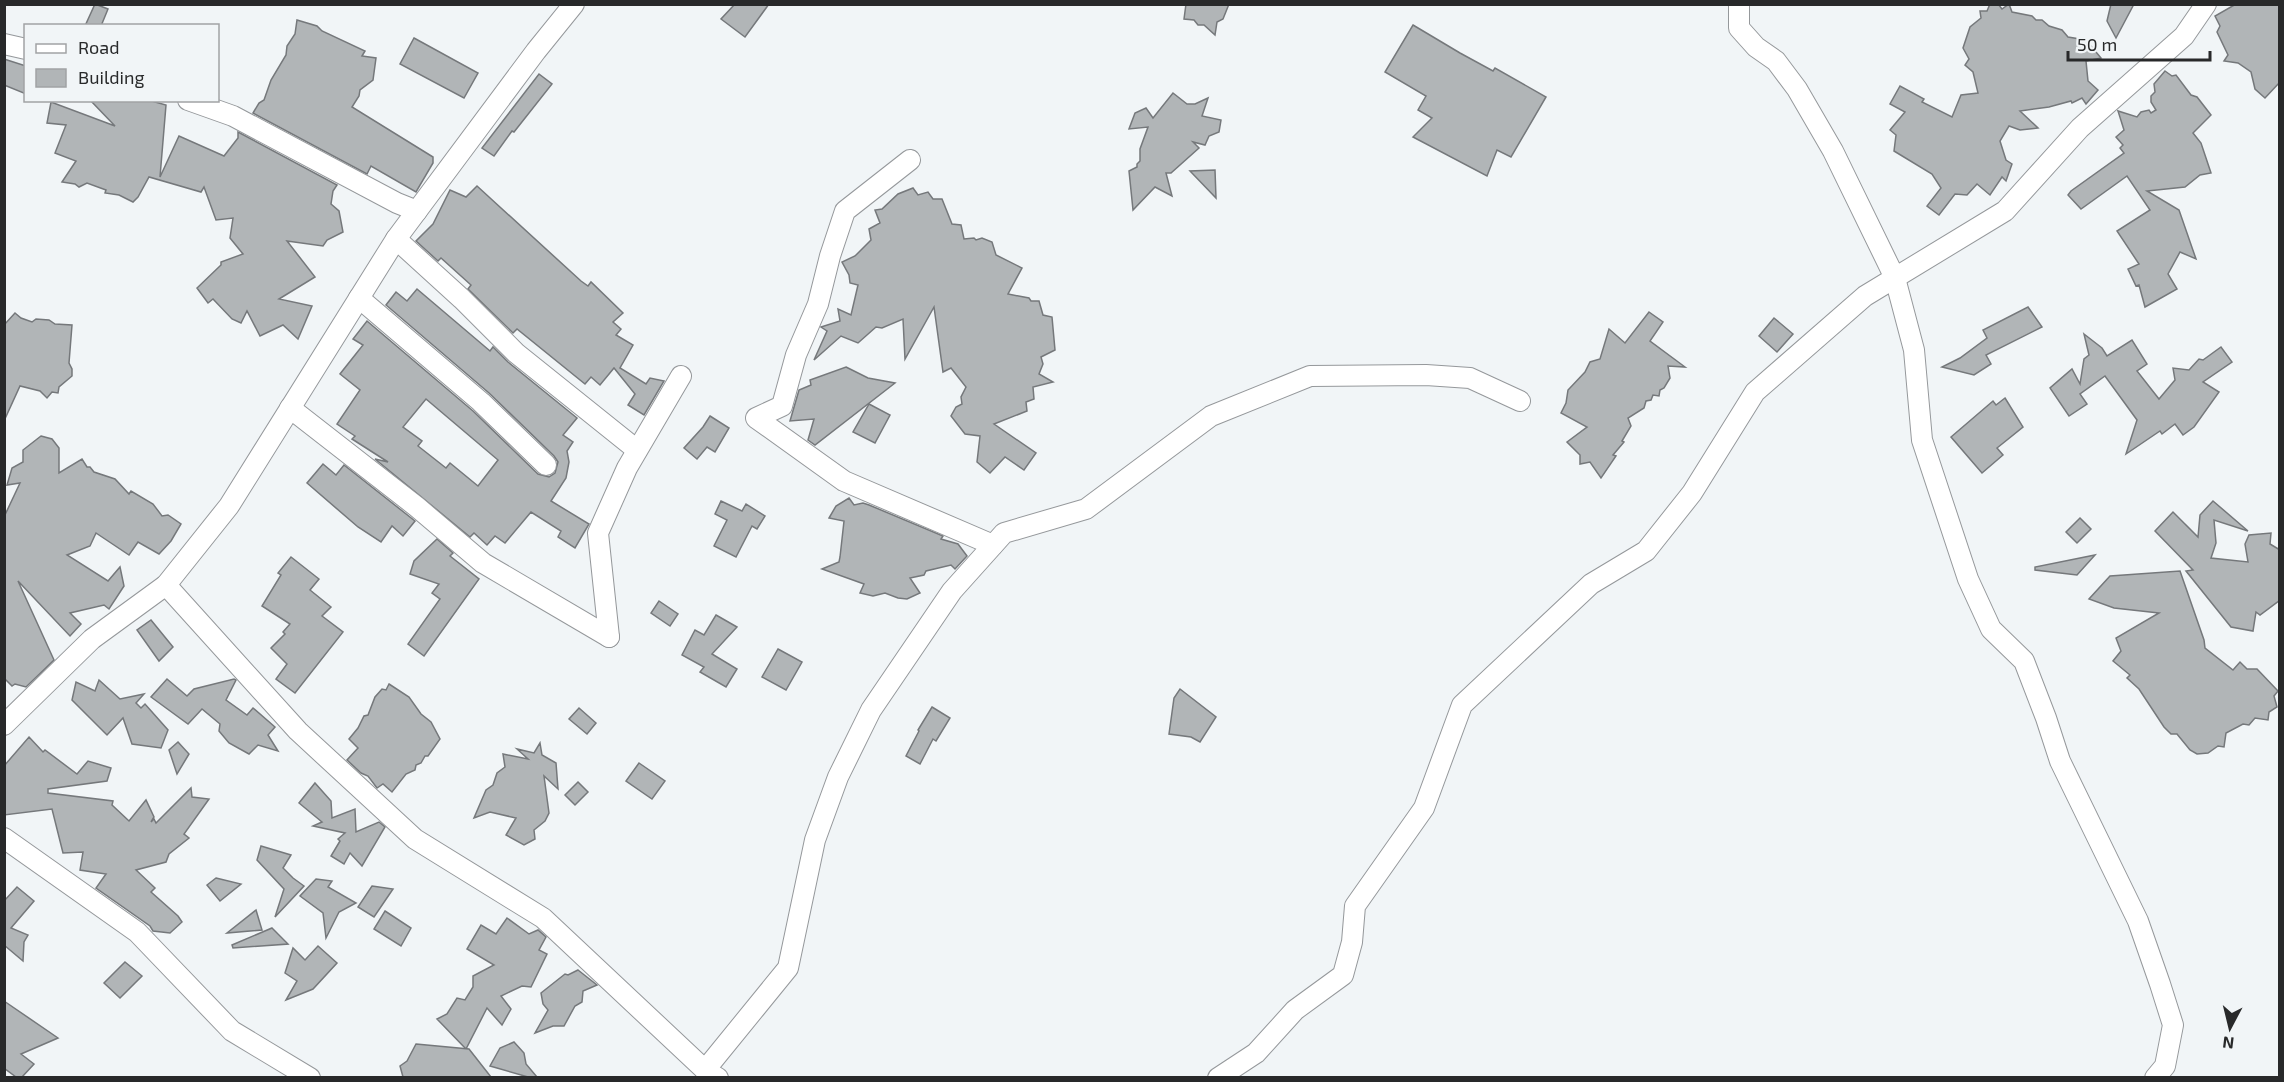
<svg xmlns="http://www.w3.org/2000/svg" width="2284" height="1082" font-family="'Exo 2',sans-serif">
  <rect width="100%" height="100%" fill="#f1f5f7"/>
  <g fill="#b1b5b7" stroke="#75787b" stroke-width="1.5" fill-rule="evenodd">
    <path d="M95,4L108,9L101,26H85Z"/>
    <path d="M735,4H769L745,37L721,19Z"/>
    <path d="M1186,4H1229L1223,19L1217,22L1215,35L1204,25H1198L1194,20L1184,19Z"/>
    <path d="M1990,4H1998L2002,9L2009,4L2012,12L2032,16L2036,20H2042L2049,26L2062,30L2068,37L2086,40L2101,58L2086,61L2088,81L2098,90L2086,104L2082,98L2072,103L2071,101L2049,107L2020,111L2038,128L2020,130L2009,126L2000,141L2006,160L2012,164L2006,181L2002,177L1990,195L1977,184L1967,195L1955,194L1939,215L1927,206L1941,188L1932,174L1894,151L1896,135L1890,130L1905,112L1890,104L1900,86L1924,99L1922,102L1952,117L1961,95L1978,93L1973,72L1965,65L1969,59L1963,48L1970,27L1981,18L1980,11H1987Z"/>
    <path d="M2111,4H2134L2116,38L2107,21Z"/>
    <path d="M2236,4H2280V82L2265,98L2255,89L2251,72L2238,63L2224,61L2228,55L2217,32L2220,26L2215,16Z"/>
    <path d="M297,20L317,26L322,31L365,51L362,56L376,58L373,80L360,90L359,96L352,107L433,157V163L416,192L371,166L367,174L253,113L259,103L264,100L271,80L286,55L287,46L295,34Z"/>
    <path d="M1413,25L1460,53L1493,71L1495,68L1546,97L1511,157L1497,150L1487,176L1413,137L1432,118L1418,110L1426,96L1385,72Z"/>
    <path d="M414,38L478,73L464,98L400,64Z"/>
    <path d="M4,59L26,66V94L4,85Z"/>
    <path d="M2165,71L2172,76L2176,75L2191,95L2197,97L2211,115L2193,133L2201,143L2211,173L2200,175L2185,187L2147,191L2179,210L2196,259L2180,252L2168,274L2177,289L2145,307L2139,285L2136,286L2128,269L2139,264L2117,231L2150,210L2127,176L2081,209L2068,195L2071,191L2124,153L2120,148L2123,145L2116,137L2124,130L2118,111L2137,117L2141,112L2149,110L2151,113L2156,110L2151,102V96L2155,92L2154,84Z"/>
    <path d="M539,74L552,84L514,132L512,131L494,156L482,148Z"/>
    <path d="M1173,93L1187,104H1195L1208,98L1202,116L1221,120L1219,132L1209,136L1205,145L1193,142L1199,148L1171,173H1166L1172,196L1155,187L1133,210L1129,171L1137,167V164L1140,161V149L1148,127L1129,129L1135,113L1146,108L1153,118Z"/>
    <path d="M90,100H148L166,105L160,177L179,136L224,156L238,138V132L337,185L333,191L331,204L339,211L343,232L327,240L323,246L287,241L315,277L279,299L312,306L298,339L283,325L260,336L247,311L241,323L232,319L213,299L208,303L197,288L221,265V262L243,254L230,238L233,218L216,220L204,187L201,192L149,177L138,197L133,202L119,195L105,193L106,190L87,183L79,187L75,184L62,182L76,161L55,153L66,125L47,123L51,102L115,126Z"/>
    <path d="M1215,170L1216,198L1190,171Z"/>
    <path d="M477,186L581,281L588,286L591,282L623,313L613,322L621,329L616,335L633,345L620,368L646,384L650,378L664,381L644,415L628,405L635,394L614,368L600,385L591,377L585,384L517,329L513,333L468,289L471,285L441,258L438,261L416,241L433,224L450,190L466,197Z"/>
    <path d="M913,188L918,195L928,192L933,199H942L952,224L961,225L964,239L974,238L976,240L982,238L992,242L996,255L1022,268L1008,294L1029,298L1031,301H1039L1043,315L1052,317L1055,350L1041,357L1043,364L1039,374L1053,382L1033,387L1034,399L1026,402L1027,411L994,424L1036,453L1024,470L1005,457L990,473L977,462L980,436L965,434L951,416L956,407L962,404L961,397L966,387L951,368L943,372L934,307L905,359L903,319L882,328L876,327L858,343L841,336L814,360L827,331L821,327L840,321L838,309L851,315L858,285L850,283L849,275L842,262L855,256L871,240L869,229L880,223L875,210L882,209L898,194Z"/>
    <path d="M417,289L490,351L493,347L508,362L577,418L563,435L573,442L567,451L569,462L566,478L551,501L589,524L575,548L558,537L561,531L531,512L505,543L495,536L487,545L474,533L470,537L375,459L388,462L352,439L355,436L337,424L360,390L340,374L363,345L353,339L367,321L473,411L538,474L549,477L555,473L558,462L554,456L489,393L386,305L396,292L407,301ZM426,399L498,460L478,486L450,463L446,468L418,446L422,441L403,427Z"/>
    <path d="M2028,307L2042,327L1986,355L1991,364L1974,375L1942,367L1960,358L1987,338L1983,330Z"/>
    <path d="M1649,312L1663,322L1650,341L1685,367L1668,366L1670,378L1664,388L1660,390L1659,396L1653,395L1651,400L1646,401L1644,408L1628,418L1631,426L1622,441L1624,442L1613,455L1616,456L1601,478L1590,462L1580,464V455L1567,442L1587,427L1561,413L1566,403L1568,390L1585,372L1590,362L1600,359L1609,329L1625,343Z"/>
    <path d="M15,313L21,318L32,322L36,319L49,320L55,324L72,325L69,363L72,369V376L59,387L58,393L52,392L47,398L40,391L20,386L4,421V325Z"/>
    <path d="M1774,318L1793,334L1777,352L1759,336Z"/>
    <path d="M2084,334L2102,348L2107,356L2132,340L2147,364L2137,371L2159,399L2175,380L2173,368L2189,370L2199,359L2203,360L2221,347L2232,362L2203,382L2219,392L2194,427L2183,435L2175,424L2162,434L2160,431L2126,454L2137,420L2105,376L2080,394L2087,404L2069,416L2050,388L2072,369L2080,384L2084,359L2089,355Z"/>
    <path d="M846,367L868,378L895,383L815,445L808,440L814,419L790,421L799,390L811,385L810,380Z"/>
    <path d="M2005,398L2023,427L1997,448L2003,455L1982,473L1951,437L1993,401L1996,405Z"/>
    <path d="M869,404L890,415L875,443L853,432Z"/>
    <path d="M710,416L729,428L715,452L707,447L697,459L684,448L703,427Z"/>
    <path d="M41,436L52,439L59,448V473L82,459L87,467H90L94,472L115,479L129,494L131,491L153,504L162,516L168,515L181,524L171,541L159,554L138,542L129,555L96,533L90,546L67,555L108,581L120,567L124,586L109,609L104,605L70,613L81,624L70,636L18,581L54,660L26,687L15,684L12,686L4,678V517L20,483L7,485L12,468L23,462V450Z"/>
    <path d="M323,464L336,475L344,465L415,521L403,536L392,526L381,542L358,527L307,483Z"/>
    <path d="M849,498L854,505L863,503L869,505L943,536L941,539L958,544L967,556L955,569L951,565L926,571L924,575L910,578L920,593L907,599L898,598L885,593L873,596L860,593L864,584L822,569L839,562L840,557L844,521L829,518L836,506Z"/>
    <path d="M721,501L742,511L746,504L765,516L757,529L752,526L736,557L714,546L727,520L715,514Z"/>
    <path d="M2213,501L2248,531L2214,520L2216,543L2211,558L2248,562L2245,544L2249,535L2271,533L2270,544L2280,550V600L2260,615L2256,612L2253,631L2231,627L2186,571L2193,570L2155,531L2173,512L2198,537L2200,515Z"/>
    <path d="M2080,518L2091,529L2077,543L2066,532Z"/>
    <path d="M437,539L453,553L450,556L479,579L424,656L408,644L440,599L432,593L439,584L410,574L414,561Z"/>
    <path d="M2095,555L2077,575L2035,570V567Z"/>
    <path d="M291,557L319,579L310,590L331,607L322,616L343,632L295,693L276,679L287,664L271,648L285,634L283,632L290,624L262,606L281,575L278,573Z"/>
    <path d="M2180,571L2204,640L2205,648L2233,670L2240,662L2247,669H2257L2278,691L2274,696L2277,707L2269,712L2268,720L2255,718L2249,725L2243,724L2226,733L2224,747L2218,746L2208,753L2197,754L2190,750L2177,734H2171L2164,727L2139,689L2127,678L2130,675L2113,661L2121,651L2116,638L2159,613L2114,608L2089,599L2110,576Z"/>
    <path d="M659,601L678,614L670,626L651,613Z"/>
    <path d="M716,615L737,627L712,654L737,669L726,687L700,672L704,667L682,655L695,630L704,635Z"/>
    <path d="M151,620L173,647L159,661L137,630Z"/>
    <path d="M778,649L802,662L786,690L762,677Z"/>
    <path d="M167,679L187,696L194,689L234,679L236,680L226,700L247,715L253,708L275,727L268,735L278,751L258,745L249,754L229,743L219,731L220,724L202,709L188,724L151,697Z"/>
    <path d="M99,680L120,699L144,694L136,703L141,708L145,704L168,730L161,748L132,744L123,718L107,735L72,700L76,682L95,691Z"/>
    <path d="M389,684L409,697L421,714L431,722L440,739L428,756H425L421,763L416,765L415,770L406,774L392,792L383,784L377,788L368,776L361,773L347,760L358,748L349,739L358,728L364,716L368,715L375,697L382,689L386,690Z"/>
    <path d="M1180,689L1216,717L1200,742L1191,737L1169,734L1174,698Z"/>
    <path d="M932,707L950,718L936,741L933,739L920,764L906,756L919,731L918,730Z"/>
    <path d="M579,708L596,723L587,734L569,719Z"/>
    <path d="M29,737L43,752L45,750L77,774L88,761L111,768L107,781L48,789V793L113,801L112,805L129,821L146,800L154,817L151,822L154,819L156,823L191,788L192,797L209,799L184,834L189,838L169,854L166,862L136,870L155,888L151,892L178,916L182,922L170,933L153,931L150,926L96,888L106,874L80,870L83,852L63,853L52,809L4,815V766Z"/>
    <path d="M178,742L189,754L177,774L169,750Z"/>
    <path d="M540,743L542,755L556,763L558,789L544,776L549,813L545,821L534,830L535,839L524,845L506,835L516,818L490,812L474,818L486,790L493,785L497,773L505,767L503,754L528,759L517,749L534,753Z"/>
    <path d="M639,763L665,781L652,799L626,781Z"/>
    <path d="M578,782L588,792L575,805L565,795Z"/>
    <path d="M315,783L331,801L332,818L355,809L356,832L379,822L385,827L362,866L350,853L344,864L331,856L340,841L338,839L345,833L313,826L322,822L299,803Z"/>
    <path d="M261,846L291,855L283,868L293,878L304,886L275,917L284,889L257,860Z"/>
    <path d="M216,878L241,884L220,901L207,885Z"/>
    <path d="M316,879L332,881L328,887L356,903L339,912L326,938L323,913L300,896Z"/>
    <path d="M372,886L393,889L374,917L358,907Z"/>
    <path d="M17,887L34,901L11,928L28,935L24,942L23,961L4,945V901Z"/>
    <path d="M256,910L262,930L227,933Z"/>
    <path d="M385,911L411,928L401,946L374,929Z"/>
    <path d="M507,918L529,934L538,930L546,937L539,950L547,954L531,987L522,986L501,996L511,1009L502,1025L487,1008L466,1049L437,1019L447,1014L457,998L465,1000L473,987V976L494,965L467,949L481,925L496,934Z"/>
    <path d="M272,928L288,944L233,948L232,945Z"/>
    <path d="M318,946L337,963L313,989L286,1000L297,981L285,973L293,948L305,960Z"/>
    <path d="M125,962L142,976L120,998L104,983Z"/>
    <path d="M578,970L597,985L583,991L582,1002L575,1006L564,1026H553L535,1033L548,1010L543,1004L541,993L565,974L568,975Z"/>
    <path d="M4,1001L58,1038L21,1054L34,1064L22,1077H16L4,1068Z"/>
    <path d="M514,1042L524,1053L526,1064L537,1077H528L490,1066L500,1048Z"/>
    <path d="M416,1044L469,1049L491,1077H403L400,1066L407,1061Z"/>
  </g>
  <g fill="none" stroke-linecap="round" stroke-linejoin="round">
    <g stroke="#95989b" stroke-width="22">
      <g id="street">
        <path d="M1739,4V28L1756,47L1776,61L1797,89L1833,151L1895,278L1914,350L1922,440L1968,579L1991,629L2024,661L2046,718L2060,761L2138,921L2160,984L2173,1025L2165,1066L2155,1078"/>
        <path d="M4,44L26,49"/>
        <path d="M188,100L233,116L397,203L417,211"/>
        <path d="M910,160L845,211L830,256L818,304L796,355L782,406L756,418L844,481L993,545"/>
        <path d="M396,239L462,299L516,353L637,450"/>
        <path d="M359,298L481,402L546,465"/>
        <path d="M290,408L417,507L483,563L609,637"/>
        <path d="M166,585L298,731L415,839L543,918L705,1070L718,1078"/>
        <path d="M609,637L598,533L627,468L681,376"/>
        <path d="M4,725L92,639L166,585L229,506L396,239L536,51L574,4"/>
        <path d="M4,838L137,932L232,1031L310,1078"/>
        <path d="M705,1070L788,968L815,840L838,777L871,710L952,591L1004,533L1086,509L1211,416L1310,376L1426,375L1470,378L1520,401"/>
        <path d="M1218,1078L1256,1053L1295,1010L1343,975L1352,942L1355,906L1424,808L1462,705L1591,584L1646,551L1692,493L1755,392L1865,296L2005,211L2080,128L2184,36L2206,4"/>
      </g>
    </g>
    <use href="#street" stroke="#fff" stroke-width="20"/>
  </g>
  <rect width="2284" height="1082" fill="none" stroke="#28292a" stroke-width="12"/>
  <rect x="24" y="24" width="195" height="78" fill="#f1f5f7" stroke="#a1a3a5" stroke-width="1.5"/>
  <rect x="36" y="44" width="30" height="9" fill="#ffffff" stroke="#a1a3a5" stroke-width="1.5"/>
  <text x="78" y="54" font-size="18" fill="#28292a">Road</text>
  <rect x="36" y="69" width="30" height="18" fill="#b1b5b7" stroke="#a1a3a5" stroke-width="1.5"/>
  <text x="78" y="84" font-size="18" fill="#28292a">Building</text>
  <g transform="translate(2230 1028) rotate(187)" stroke="#f1f5f7" stroke-width="4.5" paint-order="stroke">
  <path d="M0-4.5L10 22L0 15L-10 22Z" fill="#28292a"/>
  <text y="-9" font-size="16" font-weight="bold" text-anchor="middle" fill="#28292a">N</text>
  </g>
  <path d="M2068 51v9h142v-9" fill="none" stroke="#28292a" stroke-width="3"/>
  <text x="2077" y="51" font-size="18" fill="#28292a" stroke="#f1f5f7" stroke-width="4.5" paint-order="stroke">50 m</text>
</svg>
